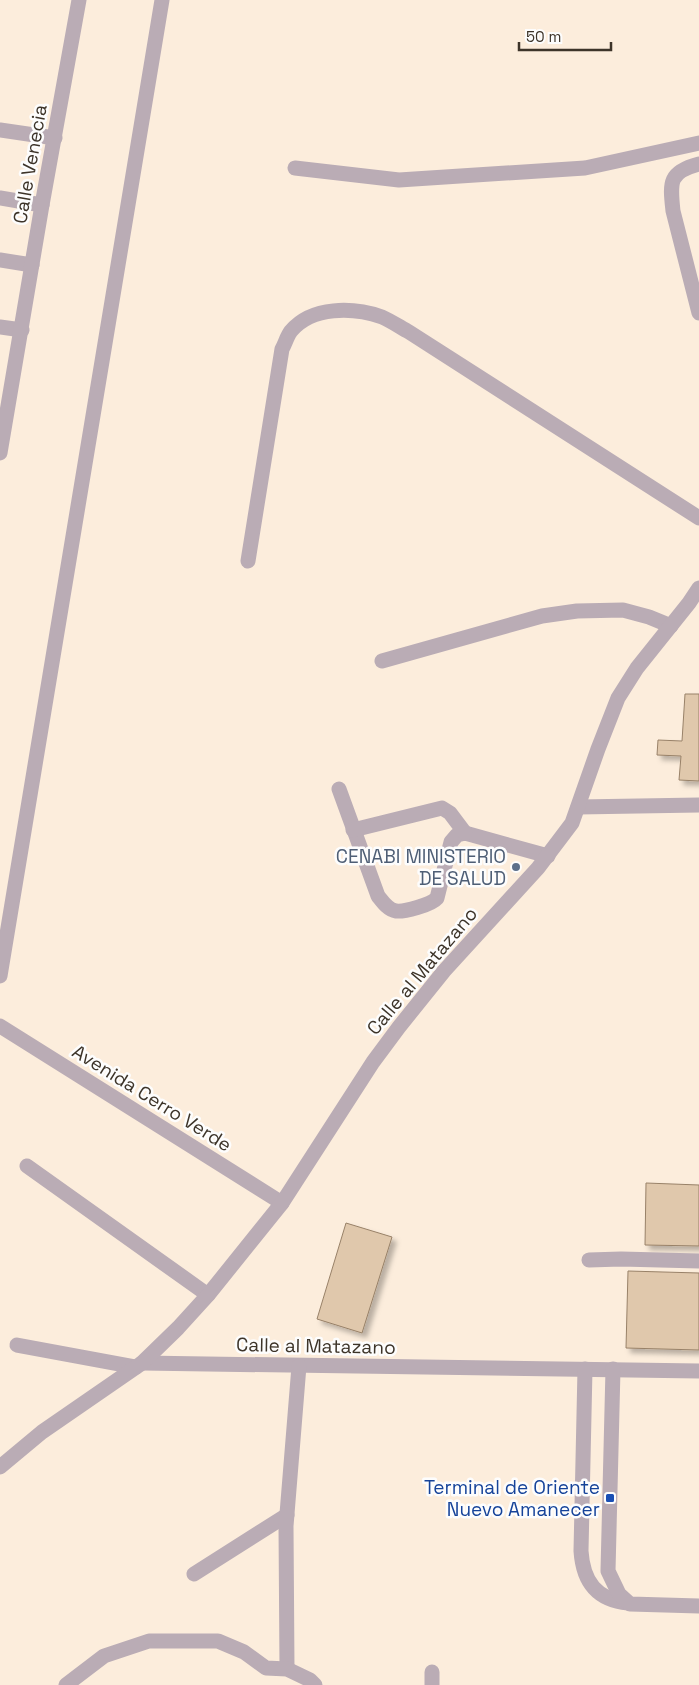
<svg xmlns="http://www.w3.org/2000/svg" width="699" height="1685" font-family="'Space Grotesk',sans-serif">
  <defs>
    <filter id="shadow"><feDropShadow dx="4.5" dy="4.5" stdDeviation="2.5" flood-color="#0004"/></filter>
  </defs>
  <rect width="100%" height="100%" fill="#fceddc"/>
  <g fill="#e0c8ac" stroke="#988168" filter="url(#shadow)">
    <path d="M685,694H699V781L679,780L681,756L657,755L658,740L682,741Z"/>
    <path d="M646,1183L699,1185V1246L645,1245Z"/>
    <path d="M346,1223L392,1237L362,1333L317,1319Z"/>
    <path d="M628,1271L699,1273V1350L626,1348Z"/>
  </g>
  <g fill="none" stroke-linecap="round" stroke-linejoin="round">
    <g stroke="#baacb5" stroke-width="15">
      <path d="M0,130L55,138"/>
      <path d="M699,164C668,172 670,183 673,211L699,313"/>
      <path d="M295,168L399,180L585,168L699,143"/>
      <path d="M0,198L42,205"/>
      <path d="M0,260L32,265"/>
      <path d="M0,327L22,330"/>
      <path d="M0,453L42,205L79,0"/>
      <path d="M248,561L282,349C285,344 287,336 291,331C312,306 353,307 382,317C391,321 400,327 409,332L699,518"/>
      <path d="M382,661L542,616L577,611L623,610L649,617L671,626"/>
      <path d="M339,789L378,896C382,901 388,910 396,911C404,912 431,905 437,898L451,842L457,835L465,833L548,856"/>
      <path d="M578,807L699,805"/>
      <path d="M353,830L442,808L450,813L465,833"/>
      <path d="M0,976L162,0"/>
      <path d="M0,1026L282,1203"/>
      <path d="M27,1166L208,1295"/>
      <path d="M589,1260L621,1259L699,1261"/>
      <path d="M17,1345L136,1367"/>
      <path d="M142,1363L699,1371"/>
      <path d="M585,1369L581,1551C583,1581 596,1600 628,1603"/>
      <path d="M613,1369L608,1571L619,1594L630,1604L699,1606"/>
      <path d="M0,1467L42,1432L142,1363L178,1328L208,1295L282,1203L373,1062L399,1027L444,971L538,868L572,823L598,749L618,698L637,668L689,603L699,588"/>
      <path d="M194,1574L287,1515"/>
      <path d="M287,1669L286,1526L299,1366"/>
      <path d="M66,1685L104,1656L149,1641H218L244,1652L266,1668L287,1669L310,1680L315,1685"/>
      <path d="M432,1685V1672"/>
    </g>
  </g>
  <circle fill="#5c6f8a" stroke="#fdfdfd" stroke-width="2" cx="516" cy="867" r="5"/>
  <rect fill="#1a4fb4" stroke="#fdfdfd" stroke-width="2" x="605" y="1493" width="10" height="10" rx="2.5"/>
  <g text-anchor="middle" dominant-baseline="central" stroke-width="5" stroke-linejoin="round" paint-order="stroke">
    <g font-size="19" fill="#3d3429" stroke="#fdfdfd">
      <text transform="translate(30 164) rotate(-80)">Calle Venecia</text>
      <text transform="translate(422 971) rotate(-50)">Calle al Matazano</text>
      <text transform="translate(152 1098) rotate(32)">Avenida Cerro Verde</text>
      <text transform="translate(316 1346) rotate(1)">Calle al Matazano</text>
    </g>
    <g font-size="19" fill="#4e5e75" stroke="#fdfdfd" text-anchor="end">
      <text x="506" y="856">CENABI MINISTERIO<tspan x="506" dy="22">DE SALUD</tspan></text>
    </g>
    <g font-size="19" fill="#164399" stroke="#fdfdfd" text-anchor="end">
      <text x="600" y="1487">Terminal de Oriente<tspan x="600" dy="22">Nuevo Amanecer</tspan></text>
    </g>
  </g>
  <path d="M519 42v8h92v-8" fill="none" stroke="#3d3429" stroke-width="2.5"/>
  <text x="526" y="42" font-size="15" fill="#3d3429" stroke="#fdfdfd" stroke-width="4" paint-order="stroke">50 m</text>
</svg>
